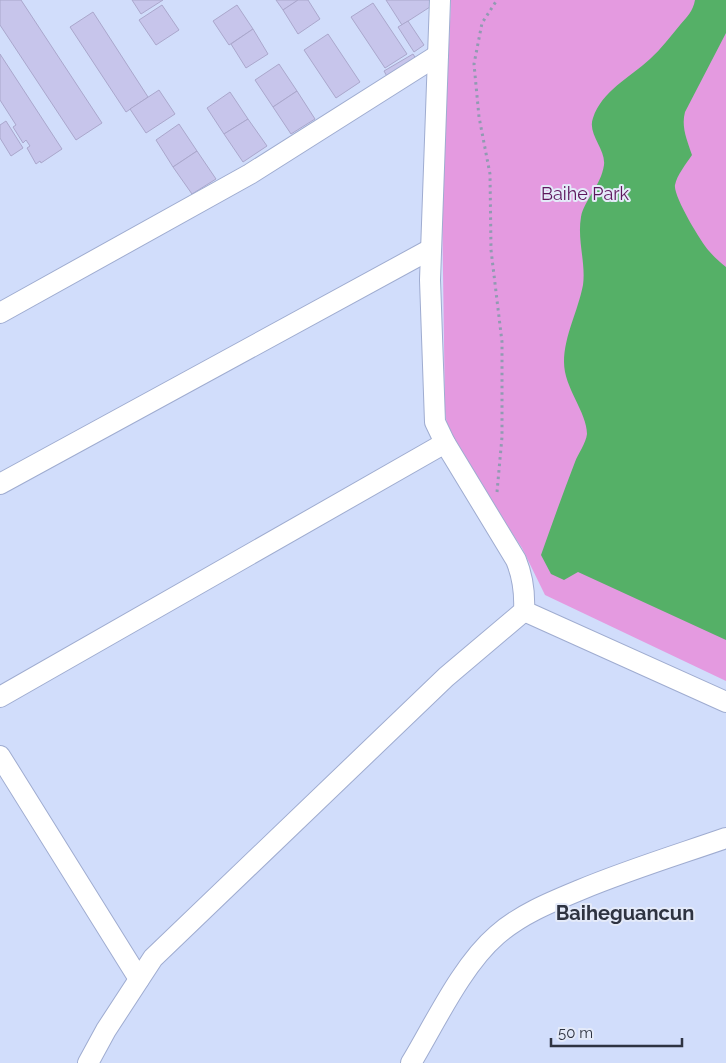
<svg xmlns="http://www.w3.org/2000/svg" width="726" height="1063" font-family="Raleway,sans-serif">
  <rect width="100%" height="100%" fill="#d1ddfb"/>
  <path fill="#e49ae0" d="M451,0H726V681L545,595L522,548L459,454L448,431L445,412L442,202Z"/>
  <path fill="#55b067" d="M695,0H726V33L685,112C681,127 687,140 692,155C686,164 677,175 675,185C673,196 701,242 709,251C714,257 720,262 726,267V640L578,572L564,580L551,574L541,555C552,524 563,493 575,462C578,454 586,443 587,434C587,412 564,388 564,362C564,336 578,311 583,285C586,263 577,240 581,217C584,200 601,186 604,165C606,149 587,134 593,118C602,91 629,78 650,59C661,49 670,37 680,25C687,17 693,11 695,0Z"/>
  <g fill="#c7c5eb" stroke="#aaa7cc">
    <path d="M0,0H21L102,123L76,140L0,25Z"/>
    <path d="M132,0H163L141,14Z"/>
    <path d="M276,0H298L283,10Z"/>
    <path d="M298,0H308L320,19L298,34L283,10Z"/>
    <path d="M386,0H429L433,5L402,25Z"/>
    <path d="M373,3L407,54L385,68L351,17Z"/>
    <path d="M162,5L179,30L156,45L139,20Z"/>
    <path d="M237,5L253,29L229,45L213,21Z"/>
    <path d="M93,12L148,97L126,112L70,27Z"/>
    <path d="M408,21L424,45L414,52L398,27Z"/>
    <path d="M253,29L268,54L246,68L231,44Z"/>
    <path d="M328,34L360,82L336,98L304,50Z"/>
    <path d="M0,54L62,149L41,163L40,161L36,164L27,148L30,146L26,140L23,143L13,127L16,125L0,100Z"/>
    <path d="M413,54L418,62L389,80L384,71Z"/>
    <path d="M279,64L297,91L273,107L255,80Z"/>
    <path d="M159,90L175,114L146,133L130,109Z"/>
    <path d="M297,91L315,119L291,134L273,107Z"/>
    <path d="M230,92L248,119L224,134L207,108Z"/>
    <path d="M248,119L267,146L243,162L224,134Z"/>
    <path d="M6,121L23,148L11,156L0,138V125Z"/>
    <path d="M179,124L197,151L173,167L156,140Z"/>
    <path d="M197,151L216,179L192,194L173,167Z"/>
  </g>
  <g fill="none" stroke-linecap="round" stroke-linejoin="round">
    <g stroke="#9facd0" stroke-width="22">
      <g id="minor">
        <path d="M0,313L250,174L438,55"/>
        <path d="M0,484L431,249"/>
        <path d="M524,611L726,702"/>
        <path d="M0,697L445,443"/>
        <path d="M0,756L139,979"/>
        <path d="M88,1063L106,1030L153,958L446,677L524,611C525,592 523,577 516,560L445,443L435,422L430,280L440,0"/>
        <path d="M411,1063C435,1023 462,965 497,935C521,914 551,902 580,890C628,870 677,855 726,838"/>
      </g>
    </g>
    <path stroke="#919ab2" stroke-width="3" stroke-dasharray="2.5 4" stroke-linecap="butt" d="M497,492L502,437V342L491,250L490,174L479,117L474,64L482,23L497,0"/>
    <use href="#minor" stroke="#fff" stroke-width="20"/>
  </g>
  <g text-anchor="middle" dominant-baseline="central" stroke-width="4" stroke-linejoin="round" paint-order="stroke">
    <g font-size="18" fill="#5e175d" stroke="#e4eaf9">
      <text x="585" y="193">Baihe Park</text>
    </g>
    <g font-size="20" font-weight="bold" fill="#2e3341" stroke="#e4eaf9">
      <text x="625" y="913">Baiheguancun</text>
    </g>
  </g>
  <path d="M551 1038v8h131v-8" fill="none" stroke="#2e3341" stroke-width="2.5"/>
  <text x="558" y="1038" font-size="15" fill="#2e3341" stroke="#e4eaf9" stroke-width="4" paint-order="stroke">50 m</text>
</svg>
